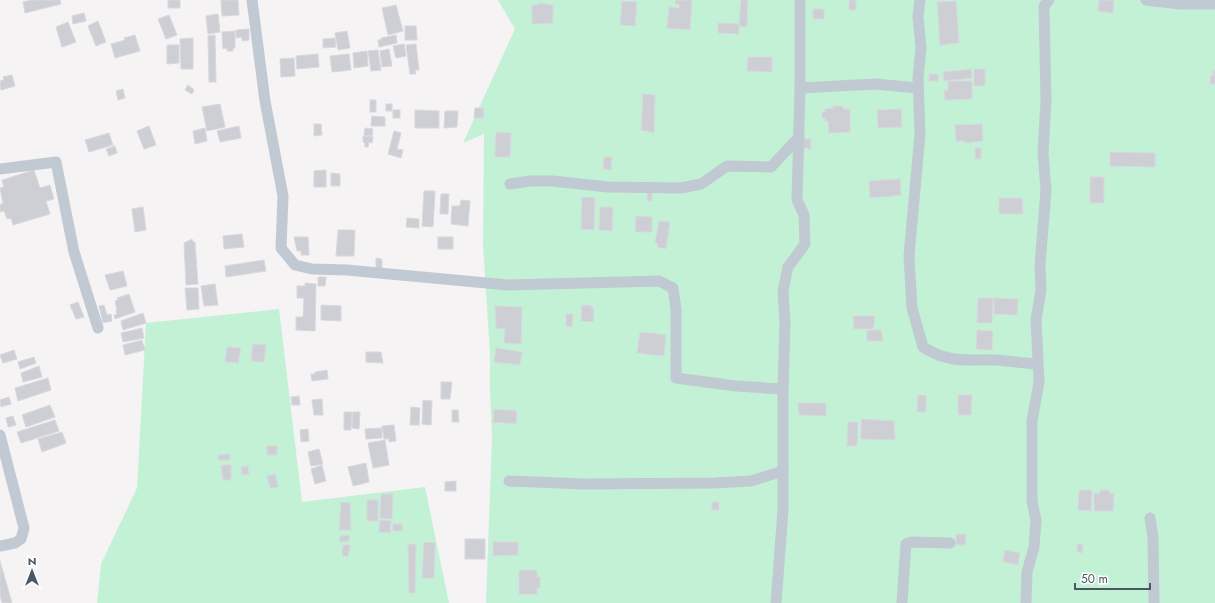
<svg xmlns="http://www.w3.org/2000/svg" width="1215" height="603" font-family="Jost,sans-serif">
  <rect width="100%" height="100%" fill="#f5f3f3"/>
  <g fill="#c3f1d5">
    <path d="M498,0H1215V603H486L492,437L490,392V354L483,244L484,134L463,143L515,29Z"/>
    <path d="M279,309L302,502L425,487L449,603H97L101,564L137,488L146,323Z"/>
  </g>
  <g fill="#cdcfd5" stroke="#d7d9de">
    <path d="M31,0H60L61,4L25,13L23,2Z"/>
    <rect x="168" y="0" width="12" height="8"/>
    <path d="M221,0H238L239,15L222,16Z"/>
    <path d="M675,0H692L690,30L667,28L669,7L679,8V4H675Z"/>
    <path d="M741,0H748L747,27L739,26Z"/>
    <rect x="849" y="0" width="7" height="10"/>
    <path d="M1099,0H1114L1113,13L1098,11Z"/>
    <path d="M622,1L637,2L635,26L620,25Z"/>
    <path d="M956,1L959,43L940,45L937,2Z"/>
    <path d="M539,3L553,5V23L532,24V5H539Z"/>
    <path d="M396,5L403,31L388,35L382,8Z"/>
    <rect x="813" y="9" width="11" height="10"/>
    <path d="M84,13L86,21L73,24L72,16Z"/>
    <path d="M218,14L220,32L208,34L206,16Z"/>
    <path d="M169,15L177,35L166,39L158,19Z"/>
    <path d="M98,21L106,42L96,46L88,26Z"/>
    <path d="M68,22L76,42L62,47L56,27Z"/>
    <path d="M718,23L739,24V34L718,33Z"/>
    <path d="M405,26H416L417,40H405Z"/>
    <path d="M249,29V40L242,41V37L236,38V30Z"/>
    <path d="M235,31V48H233V51H227V48L223,49L222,32Z"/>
    <path d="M347,31L350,48L338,50L335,33Z"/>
    <path d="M135,35L140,51L115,58L111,44L125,40L124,38Z"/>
    <path d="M215,35L216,82H209L208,36Z"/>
    <path d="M396,35L397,43L379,47L378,40H381V38Z"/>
    <path d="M193,38V69H181L180,39Z"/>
    <path d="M335,38L336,47L323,48V39Z"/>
    <path d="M404,44L406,56L396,58L393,46Z"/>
    <path d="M416,44L419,70H415L416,74H410L406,45Z"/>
    <path d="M167,45H179V63L167,64Z"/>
    <path d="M389,49L392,66L382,67L380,51Z"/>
    <path d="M378,50L381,70L371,71L368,51Z"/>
    <path d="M367,51L368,66L354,68L353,53Z"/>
    <path d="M318,54L319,67L297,69L296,56Z"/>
    <path d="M349,54L351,70L332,72L330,56Z"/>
    <path d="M748,57H772V72L747,71Z"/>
    <path d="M294,58L295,76L281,77L280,59Z"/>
    <path d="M971,69L972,78L944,81L943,72Z"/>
    <rect x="974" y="69" width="11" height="17"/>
    <path d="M1213,70H1215V84H1210V76H1213Z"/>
    <rect x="929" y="74" width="9" height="7"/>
    <path d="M12,75L15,86L1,90L0,81L4,80L3,77Z"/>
    <path d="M948,81H972V99L945,100L944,90H948Z"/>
    <path d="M188,85L194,90L192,94L185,90Z"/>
    <path d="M123,89L125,98L118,100L116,91Z"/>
    <path d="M643,94L655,95L654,133L641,130Z"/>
    <rect x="370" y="100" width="6" height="12"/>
    <path d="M220,104L225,127L207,131L202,107Z"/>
    <rect x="386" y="104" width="6" height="7"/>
    <path d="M833,106H843V109H850V132L829,133L828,121H825V118H822V112H825V109L833,108Z"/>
    <path d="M475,108H484L483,118H474Z"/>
    <path d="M901,109L902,127L878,128L877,110Z"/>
    <rect x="393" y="110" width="7" height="8"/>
    <path d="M415,110L439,111V128H415Z"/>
    <path d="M445,111H458L457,127L444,128Z"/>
    <path d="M372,116L385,117V126H371Z"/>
    <path d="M314,124H321L322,135L314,136Z"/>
    <path d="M982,124L983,141L964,143V141H956L955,125Z"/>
    <path d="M149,126L156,145L144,149L137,131Z"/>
    <path d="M239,126L241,138L220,142L217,131Z"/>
    <path d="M205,128L207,141L195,144L193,131Z"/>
    <path d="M365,128L373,129L372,136L364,135Z"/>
    <path d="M394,131L401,133L397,149L403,150L401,158L388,154Z"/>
    <path d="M496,132L511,133L510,157H495Z"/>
    <path d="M109,133L113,145L89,152L85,140Z"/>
    <path d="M363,136L373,137L372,143L369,142L368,147H365V143L363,142Z"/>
    <path d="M803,139H811V149L802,148Z"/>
    <path d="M115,146L117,153L109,156L106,149Z"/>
    <rect x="975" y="148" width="6" height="11"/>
    <path d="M1110,152L1155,153V167L1110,166Z"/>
    <path d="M604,157H612L611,170L603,169Z"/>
    <path d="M34,170L40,188L50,185L54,199L46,201L50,214L13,225L11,218L7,219L4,211L0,212V204H3L0,188L4,187L2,180Z"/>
    <path d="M326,170V187H314V171Z"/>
    <path d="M331,173L340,174V186H331Z"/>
    <rect x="1090" y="177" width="14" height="26"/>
    <path d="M900,179L901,195L870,198L869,181Z"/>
    <path d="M424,191H435L433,227L422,226Z"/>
    <path d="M652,192V201H647V193Z"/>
    <path d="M441,194H449L448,214H440Z"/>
    <path d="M582,197L595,198L594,230L581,229Z"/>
    <path d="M999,198H1022L1023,214H999Z"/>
    <path d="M461,200L470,201L468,226L451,224L452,206H460Z"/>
    <path d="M143,207L146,230L135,232L132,209Z"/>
    <path d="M600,207H613L612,231L599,230Z"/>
    <path d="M636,216L652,217V232H635Z"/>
    <path d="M407,218L419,219V228L406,227Z"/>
    <path d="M659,221L670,222L666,249L657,247L658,244L655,243Z"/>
    <path d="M338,230H355L354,256H336Z"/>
    <path d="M242,234L244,247L224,249L223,236Z"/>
    <path d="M294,237H308L309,255H301V251H297Z"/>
    <rect x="438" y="237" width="15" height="12"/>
    <path d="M192,239L193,242H195L198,284L186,285L184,243Z"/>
    <path d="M376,258L382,259V268H376Z"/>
    <path d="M264,260L266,271L226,277L225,266Z"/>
    <path d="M123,271L127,286L110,290L105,275Z"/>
    <path d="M318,277H326L325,286H318Z"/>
    <path d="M305,283L316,284L315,331L296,330V317H303L304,298H297V286H305Z"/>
    <path d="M215,284L218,305L204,306L201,286Z"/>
    <path d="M185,288H198L199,309L187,310Z"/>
    <path d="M129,294L135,312L115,319L114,315L117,314L116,310H117L115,301L118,300L117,298Z"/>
    <path d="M978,298H993L992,323H977Z"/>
    <path d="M994,298L1018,299L1017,315L994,314Z"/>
    <path d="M78,302L84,317L76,319L70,305Z"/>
    <path d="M104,305L107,315L111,314L112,321L103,323L99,306Z"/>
    <path d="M321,305L341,306V321L321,320Z"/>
    <path d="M582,305L592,306L591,308H594L593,322L581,321Z"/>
    <path d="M495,306L522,307L521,344L504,343L505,329L496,328Z"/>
    <path d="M143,313L146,323L123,330L121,321Z"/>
    <path d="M566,314H573L572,327L566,326Z"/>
    <path d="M853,316H875L873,329H854Z"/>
    <path d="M142,328L144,338L123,342L121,333Z"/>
    <path d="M867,330H881L883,341H867Z"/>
    <path d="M977,330L993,331L992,350L976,349Z"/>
    <path d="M640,332L666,335L664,356L637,353Z"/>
    <path d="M142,340L145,350L125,355L123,345Z"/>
    <path d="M253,344L266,345L264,362L251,361Z"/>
    <path d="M227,347L241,348L238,363L225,362Z"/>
    <path d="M496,348L522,352L520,365L494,362Z"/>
    <path d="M14,350L17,359L3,363L0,355Z"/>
    <path d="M366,352H381L383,363L366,362Z"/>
    <path d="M34,357L36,363L20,369L18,362Z"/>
    <path d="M39,366L42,377L23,382L21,373Z"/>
    <path d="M327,370L328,379L312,381L311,374H315V372Z"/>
    <path d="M48,378L51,390L18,401L15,388Z"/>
    <path d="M441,382H452L450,399H441Z"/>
    <path d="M918,395H926V412H917Z"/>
    <path d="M958,395H972L971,415H958Z"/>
    <path d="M299,396L300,405H292L291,397Z"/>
    <path d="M9,397L11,404L1,407L0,400Z"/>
    <path d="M322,399L323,415H314L312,400Z"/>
    <path d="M423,400L432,401L431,425L422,424Z"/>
    <path d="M798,403H826V416L799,415Z"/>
    <path d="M50,405L55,417L26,427L22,415Z"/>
    <path d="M411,407L420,408L419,425H410Z"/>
    <path d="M494,409L517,411L516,424L493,422Z"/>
    <path d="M452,410H458L459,422H452Z"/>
    <path d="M344,412H352L351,430H344Z"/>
    <path d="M353,412H360L359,429L352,428Z"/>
    <path d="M13,416L16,425L8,427L6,418Z"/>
    <path d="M861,419L894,421L895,440L861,439Z"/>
    <path d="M55,420L59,431L21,443L17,432Z"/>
    <path d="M848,422H858L857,446H847Z"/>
    <path d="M394,425L396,441L389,442V439H384L382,426Z"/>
    <path d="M382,428V438L366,439L365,429Z"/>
    <path d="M308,429L309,441L301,442L300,430Z"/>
    <path d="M62,432L66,443L42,452L38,439Z"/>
    <path d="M385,440L389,465L373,468L368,443Z"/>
    <rect x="267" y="446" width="10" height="9"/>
    <path d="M319,449L323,464L311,466L308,452Z"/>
    <path d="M230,454V460H218V455Z"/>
    <path d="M366,463L369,482L353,486L348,467Z"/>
    <path d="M221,465H231V480H223Z"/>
    <path d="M322,465L326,481L315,484L311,469Z"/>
    <path d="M248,466L249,474L242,475L241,467Z"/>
    <path d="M275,474L278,487L270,488L267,476Z"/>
    <path d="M456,481V491H445V482Z"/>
    <path d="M1079,490H1092L1091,511L1078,510Z"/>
    <path d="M1100,490H1109V493H1114L1113,511H1094V493H1100Z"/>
    <path d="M381,494H393L392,519L380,518Z"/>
    <rect x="367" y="500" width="11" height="21"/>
    <path d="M341,502L350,503L351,530H339Z"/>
    <rect x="712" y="502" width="7" height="8"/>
    <path d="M380,520L391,521L390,533L379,532Z"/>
    <rect x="393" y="524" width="9" height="7"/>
    <path d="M956,534H966L965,545H956Z"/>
    <path d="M349,535V541L339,542L340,536Z"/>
    <rect x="465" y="539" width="20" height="20"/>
    <path d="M424,542L435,543L434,578H422Z"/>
    <path d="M493,542H518V555L493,556Z"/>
    <path d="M408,544H416L415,593H409Z"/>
    <path d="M1077,544L1083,545L1082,553L1077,552Z"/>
    <path d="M343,545H350L348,556H342Z"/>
    <path d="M1005,550L1020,553L1018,565L1003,562Z"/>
    <path d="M0,561L12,603H2L0,595Z"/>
    <path d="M519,570H537V577H540V588H537V594H519Z"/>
  </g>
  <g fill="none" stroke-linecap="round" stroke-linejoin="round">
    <g stroke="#c1cad2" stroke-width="11">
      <path d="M252,0L265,101L283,196L281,248L295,265L312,269L347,270L508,285L659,281L673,288L676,309V378L736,386L783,389L785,323L783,291L788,267L805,244L804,215L797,200L800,88L875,84L918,88"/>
      <path d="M920,0L918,17L921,47L918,78L920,134L909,256L912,308L923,347C950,364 966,359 996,360C1009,361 1023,363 1037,364"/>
      <path d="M1146,0L1180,4H1215"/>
      <path d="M800,88V0"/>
      <path d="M0,169L56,162L74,252L98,328"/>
      <path d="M510,184L530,181H553L608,187L681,188L701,184L727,166L771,167L799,137"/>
      <path d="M0,435L24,528L21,539L15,543L0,546"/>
      <path d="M509,481L584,484L714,483L751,481L783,471V389"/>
      <path d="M1150,518L1153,538L1154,603"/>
      <path d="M776,603L783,510V471"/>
      <path d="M902,603L906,544L912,542L950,543"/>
      <path d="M1026,603L1027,572L1034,547L1036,520L1032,501V421L1039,382L1036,320L1041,290L1040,265L1046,190L1043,153L1046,101L1044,6L1049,0"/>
    </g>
  </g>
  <g transform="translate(32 571)" stroke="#ffffff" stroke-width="3" paint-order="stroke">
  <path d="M0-3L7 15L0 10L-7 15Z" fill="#4a5661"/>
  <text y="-6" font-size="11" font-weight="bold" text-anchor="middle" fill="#4a5661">N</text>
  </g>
  <path d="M1075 583v6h75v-6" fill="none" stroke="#4a5661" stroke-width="2"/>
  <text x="1081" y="583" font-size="12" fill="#4a5661" stroke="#ffffff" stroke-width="3" paint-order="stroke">50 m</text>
</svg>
